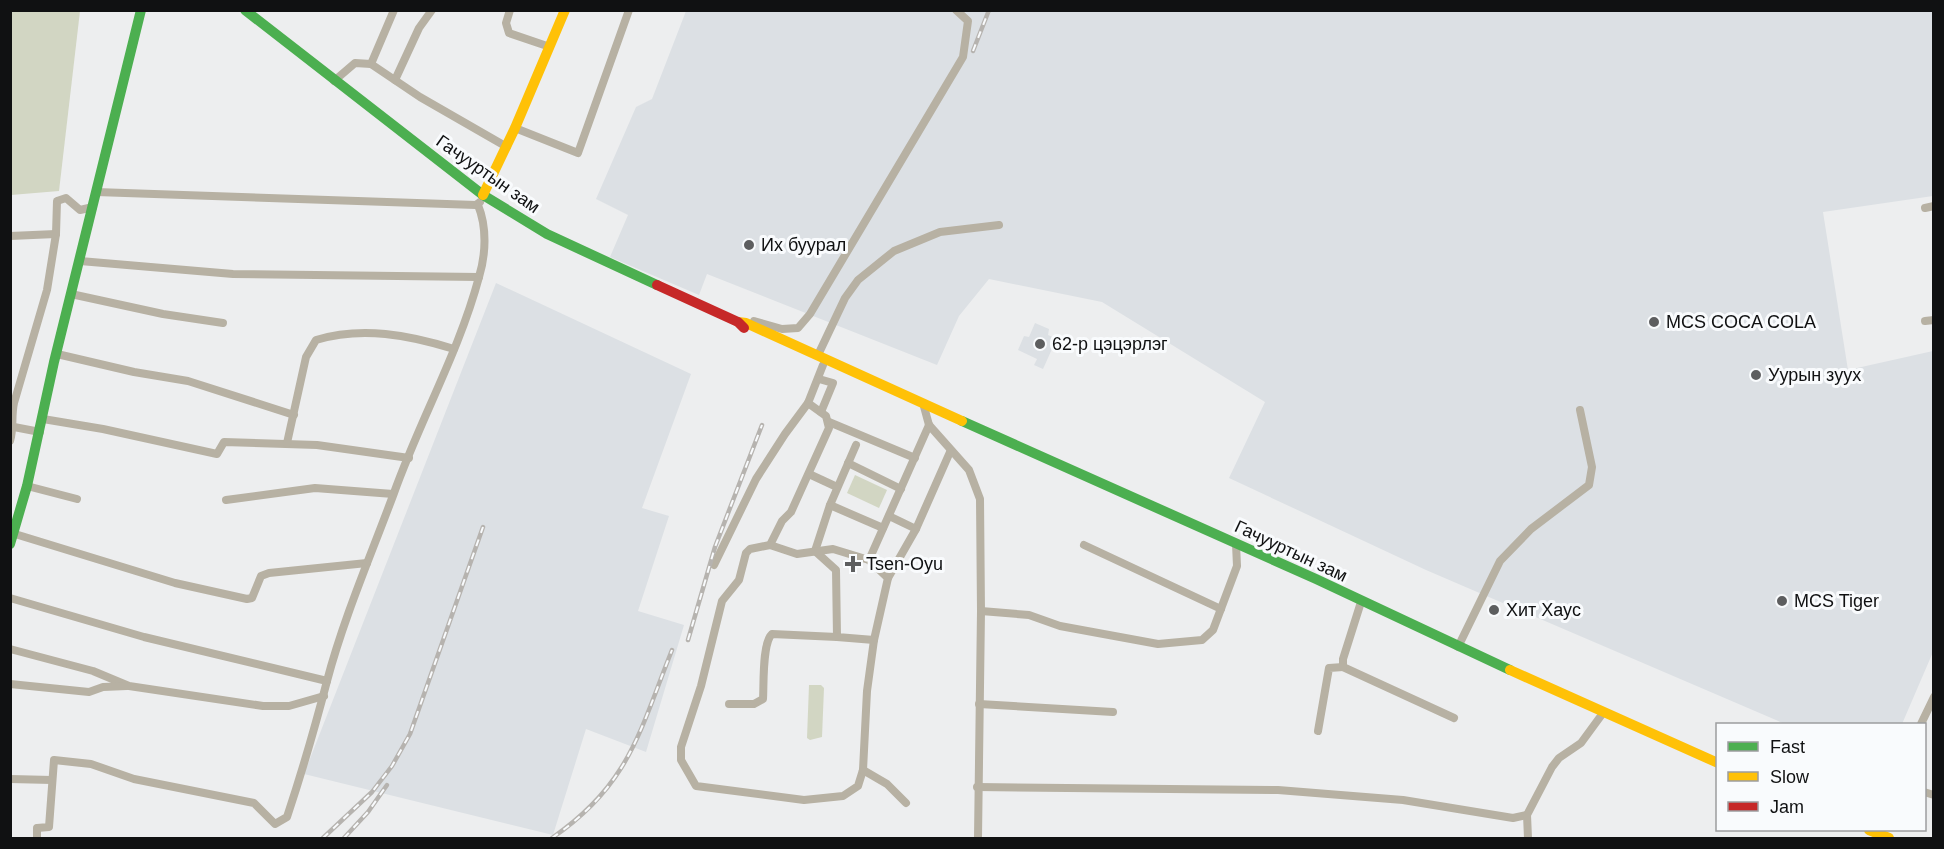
<svg xmlns="http://www.w3.org/2000/svg" width="1944" height="849" font-family="Arial,sans-serif">
  <rect width="100%" height="100%" fill="#edeeef"/>
  <g fill="#dce0e4">
    <path d="M686,11H1933V196L1823,212L1848,370L1933,351V652L1902,724H1785L1426,570L1229,478L1265,402L1102,302L989,279L959,316L937,365L707,274L699,295L610,257L628,215L596,199L636,107L652,99Z"/>
    <path d="M496,283L691,374L642,508L669,516L638,611L684,625L646,752L586,729L553,835L304,774Z"/>
    <path d="M1035,323L1049,329L1048,335L1062,341L1058,350L1052,349L1043,369L1034,365L1037,359L1018,350L1024,336L1029,337Z"/>
  </g>
  <g fill="#d2d6c3">
    <path d="M11,10L80,11L59,191L11,195Z"/>
    <path d="M855,475L887,490L879,508L847,493Z"/>
    <path d="M809,685H821L824,688L822,737L810,740L807,738Z"/>
  </g>
  <g fill="none" stroke-linecap="round" stroke-linejoin="round">
    <g stroke="#b7b1a3" stroke-width="8">
      <path d="M510,10L506,23L509,33L550,47"/>
      <path d="M371,64L394,10"/>
      <path d="M395,80L419,28L432,10"/>
      <path d="M334,81L355,63L371,64L420,97L507,147"/>
      <path d="M515,128L578,153L629,10"/>
      <path d="M96,192L476,205L480,202"/>
      <path d="M1925,208L1934,206"/>
      <path d="M10,236L56,234"/>
      <path d="M80,261L233,274L479,277"/>
      <path d="M71,294L163,314L223,323"/>
      <path d="M754,321L782,329L798,328L810,314L963,57L968,21L956,10"/>
      <path d="M1925,321L1934,320"/>
      <path d="M57,354L134,372L188,381L294,415"/>
      <path d="M818,355L845,298L858,280L894,251L940,232L999,225"/>
      <path d="M823,365L808,403L826,416L829,428L791,512L782,521L770,545L750,549L746,553L739,580L722,601L701,686L681,747V760L696,786L804,800L843,796L858,786L863,770L867,691L874,640L888,578L869,560L929,425"/>
      <path d="M819,379L833,383L821,412"/>
      <path d="M923,403L929,425L969,470L980,499L981,611L978,838"/>
      <path d="M43,419L103,429L217,454L224,442L317,445L409,458"/>
      <path d="M829,422L915,458"/>
      <path d="M14,427L40,432"/>
      <path d="M10,441C14,428 11,417 14,403L47,290L56,234L57,201L66,198L80,210L93,207"/>
      <path d="M287,443L306,357L316,340C362,326 409,335 454,349"/>
      <path d="M856,445L830,505L815,551L836,570L837,637L874,640"/>
      <path d="M848,463L901,489"/>
      <path d="M809,474L837,487"/>
      <path d="M27,486L77,499"/>
      <path d="M226,500L315,488L393,494"/>
      <path d="M830,505L883,528"/>
      <path d="M916,529L950,452"/>
      <path d="M15,534L175,583L247,599L252,598L261,576L269,573L367,563"/>
      <path d="M770,545L797,554L833,549L869,560"/>
      <path d="M1084,545L1221,609"/>
      <path d="M714,565L756,479L785,434L808,403"/>
      <path d="M888,578L916,529L889,516"/>
      <path d="M10,598L144,637L327,681"/>
      <path d="M1361,602L1343,659V667L1454,718"/>
      <path d="M981,611L1029,615L1060,626L1158,644L1202,640L1213,630L1237,566L1236,544"/>
      <path d="M1458,647L1500,561L1531,529L1589,485L1592,467L1580,410"/>
      <path d="M10,649L93,671L129,686L263,706H289L324,696"/>
      <path d="M10,684L89,692L103,687L127,686"/>
      <path d="M729,704H754L763,699C764,684 762,643 772,634L837,637"/>
      <path d="M979,704L1113,712"/>
      <path d="M1921,724L1934,697"/>
      <path d="M1318,731L1329,668L1343,667"/>
      <path d="M863,770L887,784L906,803"/>
      <path d="M10,779L52,780"/>
      <path d="M977,787L1278,790L1403,800L1513,818L1527,815"/>
      <path d="M1924,792L1934,795"/>
      <path d="M37,838V828L49,827L54,760L91,764L134,779L254,803L275,824L287,817C302,772 315,727 327,681C344,617 371,555 394,493C420,420 459,352 479,277C486,254 487,227 478,205"/>
      <path d="M1528,838L1527,815L1552,767L1559,758L1581,743L1603,713"/>
    </g>
    <g stroke="#4caf50" stroke-width="10">
      <path d="M245,10L483,195L547,234L657,285"/>
      <path d="M962,421L1316,579L1510,670"/>
      <path d="M10,544L27,486L54,362L141,10"/>
    </g>
    <g stroke="#ffc107" stroke-width="10">
      <path d="M483,195L515,128L565,10"/>
      <path d="M738,322L746,323L962,421"/>
      <path d="M1510,670L1718,763"/>
      <path d="M1869,830L1889,838"/>
    </g>
    <path stroke="#c62828" stroke-width="10" d="M657,285L738,322L744,328"/>
    <g stroke="#b6b3af" stroke-width="4.5">
      <g id="rail">
        <path d="M973,51L989,10"/>
        <path d="M688,640L715,547L762,425"/>
        <path d="M323,838L372,792L392,766L410,734L483,527"/>
        <path d="M344,838L368,812L387,785"/>
        <path d="M552,838C629,785 639,733 672,650"/>
      </g>
    </g>
    <use href="#rail" stroke="#f9fbfd" stroke-width="2" stroke-dasharray="7" stroke-linecap="butt"/>
  </g>
  <g fill="#5d5e5f" stroke="#f9fbfd" stroke-width="2">
    <circle cx="749" cy="245" r="6"/>
    <circle cx="1654" cy="322" r="6"/>
    <circle cx="1040" cy="344" r="6"/>
    <circle cx="1756" cy="375" r="6"/>
    <path d="M850 555h6v6h6v6h-6v6h-6v-6h-6v-6h6z"/>
    <circle cx="1782" cy="601" r="6"/>
    <circle cx="1494" cy="610" r="6"/>
  </g>
  <g text-anchor="middle" dominant-baseline="central" stroke-width="6" stroke-linejoin="round" paint-order="stroke">
    <g font-size="18" fill="#101112" stroke="#f9fbfd">
      <text transform="translate(488 174) rotate(35)">Гачууртын зам</text>
      <text transform="translate(1291 551) rotate(25)">Гачууртын зам</text>
    </g>
    <g font-size="18" fill="#101112" stroke="#f9fbfd" text-anchor="start">
      <text x="761" y="245">Их буурал</text>
      <text x="1666" y="322">MCS COCA COLA</text>
      <text x="1052" y="344">62-р цэцэрлэг</text>
      <text x="1768" y="375">Уурын зуух</text>
      <text x="866" y="564">Tsen-Oyu</text>
      <text x="1794" y="601">MCS Tiger</text>
      <text x="1506" y="610">Хит Хаус</text>
    </g>
  </g>
  <rect width="1944" height="849" fill="none" stroke="#101112" stroke-width="24"/>
  <rect x="1716" y="723" width="210" height="108" fill="#f9fbfd" stroke="#9c9d9f" stroke-width="1.5"/>
  <rect x="1728" y="742" width="30" height="9" fill="#4caf50" stroke="#9c9d9f" stroke-width="1.5"/>
  <text x="1770" y="753" font-size="18" fill="#101112">Fast</text>
  <rect x="1728" y="772" width="30" height="9" fill="#ffc107" stroke="#9c9d9f" stroke-width="1.5"/>
  <text x="1770" y="783" font-size="18" fill="#101112">Slow</text>
  <rect x="1728" y="802" width="30" height="9" fill="#c62828" stroke="#9c9d9f" stroke-width="1.5"/>
  <text x="1770" y="813" font-size="18" fill="#101112">Jam</text>
</svg>
